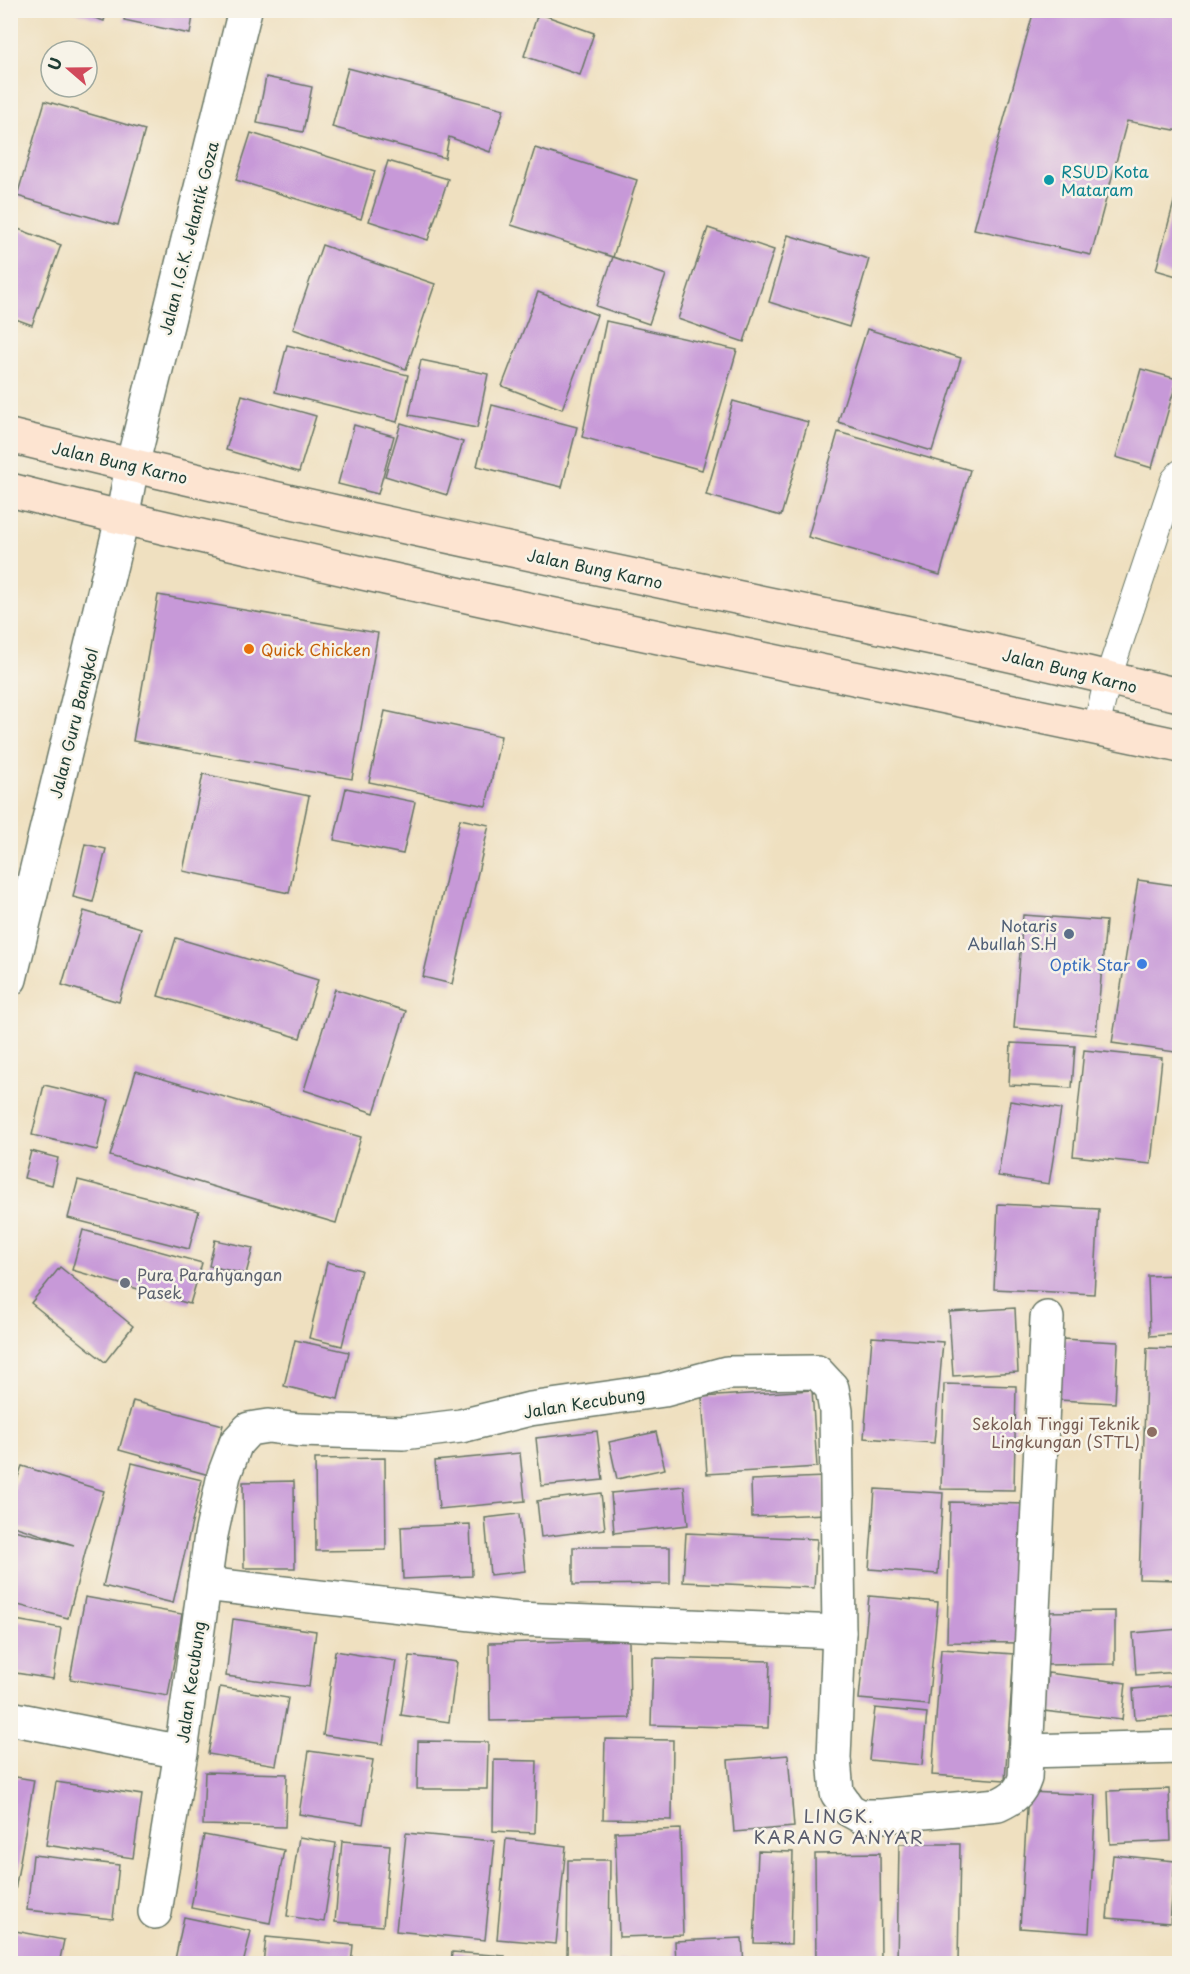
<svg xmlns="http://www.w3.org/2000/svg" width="1190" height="1974" font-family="'Playpen Sans',sans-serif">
  <rect width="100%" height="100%" fill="#f7f3e8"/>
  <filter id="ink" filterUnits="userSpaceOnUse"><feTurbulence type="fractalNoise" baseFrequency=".0167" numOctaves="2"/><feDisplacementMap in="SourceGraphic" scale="12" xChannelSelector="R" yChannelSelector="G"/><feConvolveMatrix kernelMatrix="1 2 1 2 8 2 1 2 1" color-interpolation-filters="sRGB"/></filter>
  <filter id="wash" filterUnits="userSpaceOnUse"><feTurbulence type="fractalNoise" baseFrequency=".008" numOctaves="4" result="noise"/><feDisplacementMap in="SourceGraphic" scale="24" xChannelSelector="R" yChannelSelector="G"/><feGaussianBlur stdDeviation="1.35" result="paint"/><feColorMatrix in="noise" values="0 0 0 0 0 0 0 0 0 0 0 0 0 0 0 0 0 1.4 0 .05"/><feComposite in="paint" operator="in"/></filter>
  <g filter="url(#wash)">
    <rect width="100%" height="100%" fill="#efe0c0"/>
    <g id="blocks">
      <g fill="#c799d8">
        <path d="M70,10H107L104,21Z"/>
        <path d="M126,10H194L190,34L124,20Z"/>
        <path d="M1034,10H1180V131L1127,121L1091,255L974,229Z"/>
        <path d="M538,13L594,33L580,75L524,56Z"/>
        <path d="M348,68L504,109L490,152L449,137L445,158L332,127Z"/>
        <path d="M266,77L312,87L303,132L257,123Z"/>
        <path d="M45,101L145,130L118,225L17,196Z"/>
        <path d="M251,133L375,171L361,219L236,180Z"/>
        <path d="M535,148L637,180L613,257L666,275L649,324L596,306L613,257L511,225Z"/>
        <path d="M388,161L448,179L428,240L369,221Z"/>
        <path d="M1179,183H1180V277L1156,270Z"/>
        <path d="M10,226L61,245L32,325L10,317Z"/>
        <path d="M708,228L774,250L744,342L678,319Z"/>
        <path d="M788,235L869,259L849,327L769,302Z"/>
        <path d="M322,245L435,284L406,369L293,329Z"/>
        <path d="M538,292L597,315L562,409L502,386Z"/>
        <path d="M606,321L737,350L702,470L582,437Z"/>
        <path d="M867,329L961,358L932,451L838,422Z"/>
        <path d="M287,345L408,375L397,422L275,392Z"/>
        <path d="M421,360L488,374L477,428L409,415Z"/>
        <path d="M1141,369L1177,379L1152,468L1116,457Z"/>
        <path d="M242,395L316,416L299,472L226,450Z"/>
        <path d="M733,401L808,422L781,516L706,495Z"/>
        <path d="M492,405L577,427L562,487L477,466Z"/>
        <path d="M401,423L463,442L447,495L385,476Z"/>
        <path d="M354,425L394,436L378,494L338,484Z"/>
        <path d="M838,432L970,470L940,575L808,537Z"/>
        <path d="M158,595L378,633L352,779L133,741Z"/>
        <path d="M385,711L501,736L486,806L369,782Z"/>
        <path d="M203,774L309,796L289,893L183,871Z"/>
        <path d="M346,788L415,802L403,854L334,840Z"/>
        <path d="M460,819L489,825L452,984L423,977Z"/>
        <path d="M85,844L106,849L93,902L73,897Z"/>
        <path d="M1138,880L1180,886V1020L1175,1052L1112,1043Z"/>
        <path d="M84,911L141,928L119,1002L62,985Z"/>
        <path d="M1023,915L1106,921L1096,1035L1014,1028Z"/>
        <path d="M176,938L318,980L300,1038L158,996Z"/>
        <path d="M335,989L406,1011L374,1113L304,1090Z"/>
        <path d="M1011,1043L1075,1046L1072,1088L1009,1085Z"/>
        <path d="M1084,1050L1162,1058L1151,1164L1073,1156Z"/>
        <path d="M136,1071L361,1137L336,1223L110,1156Z"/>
        <path d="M44,1085L109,1100L97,1150L32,1135Z"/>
        <path d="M1010,1101L1061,1109L1049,1184L998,1176Z"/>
        <path d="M31,1151L58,1158L52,1185L24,1178Z"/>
        <path d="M78,1180L199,1211L189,1249L68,1218Z"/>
        <path d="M998,1204L1099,1209L1094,1294L994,1289Z"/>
        <path d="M83,1230L202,1263L190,1304L72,1270Z"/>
        <path d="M215,1240L253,1248L246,1274L209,1266Z"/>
        <path d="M327,1262L361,1270L342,1346L309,1338Z"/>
        <path d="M60,1267L133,1326L105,1362L31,1303Z"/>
        <path d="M1180,1275V1334L1150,1336L1148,1276Z"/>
        <path d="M1015,1308L1018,1372L953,1376L949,1312Z"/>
        <path d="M872,1337L943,1342L934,1443L864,1438Z"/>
        <path d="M1062,1339L1118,1342L1115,1403L1058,1400Z"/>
        <path d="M295,1340L349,1352L338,1399L284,1386Z"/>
        <path d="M1147,1348L1180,1349V1580L1139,1579Z"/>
        <path d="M944,1384L1016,1386L1014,1490L941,1489Z"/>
        <path d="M812,1390L817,1467L707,1474L702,1397Z"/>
        <path d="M133,1401L223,1425L209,1475L119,1450Z"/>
        <path d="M597,1431L603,1480L541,1486L536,1438Z"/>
        <path d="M656,1432L665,1469L617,1479L609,1442Z"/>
        <path d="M520,1453L525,1501L439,1509L435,1461Z"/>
        <path d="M385,1458L386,1550L316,1551L315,1459Z"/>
        <path d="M132,1463L202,1480L173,1603L103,1586Z"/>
        <path d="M22,1466L104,1491L86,1549L68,1618L10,1603V1529L74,1545L10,1525V1499Z"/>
        <path d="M825,1477L826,1514L752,1517L751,1480Z"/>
        <path d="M294,1481L295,1568H244L243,1482Z"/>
        <path d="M684,1486L688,1525L614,1533L611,1493Z"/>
        <path d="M875,1489L943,1493L938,1574L869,1569Z"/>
        <path d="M601,1493L605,1529L541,1537L537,1501Z"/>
        <path d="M950,1502L1024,1504L1020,1643L947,1642Z"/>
        <path d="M519,1514L525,1571L490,1575L485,1518Z"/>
        <path d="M470,1524L472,1576L403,1579L401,1527Z"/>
        <path d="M686,1533L817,1539L814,1588L683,1582Z"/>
        <path d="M573,1547H670V1584L573,1585Z"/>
        <path d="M869,1596L938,1602L928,1705L859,1699Z"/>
        <path d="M85,1597L182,1614L168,1696L70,1679Z"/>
        <path d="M1115,1611V1664L1045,1665L1044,1612Z"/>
        <path d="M10,1619L61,1628L53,1679L10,1672Z"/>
        <path d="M233,1619L316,1631L309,1687L226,1676Z"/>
        <path d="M1180,1629V1672L1136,1675L1133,1633Z"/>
        <path d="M629,1640L630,1718L490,1721L489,1643Z"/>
        <path d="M941,1649L1014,1654L1005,1780L932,1775Z"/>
        <path d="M335,1651L396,1661L383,1744L323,1735Z"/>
        <path d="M410,1656L457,1662L449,1722L401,1715Z"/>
        <path d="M653,1658L770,1661L768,1728L651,1725Z"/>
        <path d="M1048,1673L1126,1683L1122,1720L1044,1711Z"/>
        <path d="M1180,1685V1716L1135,1719L1133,1689Z"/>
        <path d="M220,1687L288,1698L276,1765L208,1754Z"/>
        <path d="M875,1708L927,1713L922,1765L869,1760Z"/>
        <path d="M605,1739L673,1740L672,1820L603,1819Z"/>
        <path d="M418,1741L488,1742L487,1789H417Z"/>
        <path d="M309,1751L373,1760L363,1824L299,1814Z"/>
        <path d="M788,1755L794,1827L734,1832L728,1760Z"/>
        <path d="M494,1760L537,1761L535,1833L493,1831Z"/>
        <path d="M205,1772L287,1774L285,1827L203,1825Z"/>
        <path d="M10,1776L34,1780L12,1908H10Z"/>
        <path d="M56,1782L142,1795L133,1858L46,1845Z"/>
        <path d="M1169,1789L1171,1841L1110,1844L1108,1791Z"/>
        <path d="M1028,1792L1096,1795L1089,1933L1020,1928Z"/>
        <path d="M680,1829L683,1935L619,1937L615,1832Z"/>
        <path d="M406,1833L495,1841L485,1940L396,1931Z"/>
        <path d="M204,1835L284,1850L270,1923L191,1908Z"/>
        <path d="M299,1837L336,1843L324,1922L287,1916Z"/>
        <path d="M506,1839L566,1846L556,1944L497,1939Z"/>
        <path d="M342,1841L390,1845L383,1926L335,1922Z"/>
        <path d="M899,1844H960L958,1964H897Z"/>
        <path d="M758,1851L793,1852L791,1944L754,1943Z"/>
        <path d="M880,1853L881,1964H816L815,1854Z"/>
        <path d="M33,1855L119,1865L113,1919L27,1910Z"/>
        <path d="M1113,1855L1175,1861L1170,1923L1107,1918Z"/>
        <path d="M568,1860H610L609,1960L567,1959Z"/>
        <path d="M184,1917L251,1931L243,1964H174Z"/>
        <path d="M10,1930L64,1940L59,1964H10Z"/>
        <path d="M266,1937L353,1945L351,1964H263Z"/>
        <path d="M742,1938L744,1964H676L675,1941Z"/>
        <path d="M452,1952L505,1956L504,1964H451Z"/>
        <path d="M659,1960V1964H620V1961Z"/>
      </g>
    </g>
  </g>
  <g filter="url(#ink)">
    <use href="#blocks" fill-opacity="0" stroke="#687665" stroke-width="1.5"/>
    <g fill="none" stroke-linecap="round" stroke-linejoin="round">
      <g stroke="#687665" stroke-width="28">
        <path id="service" d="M1096,728L1108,678L1174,480L1180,473"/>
      </g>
      <g stroke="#687665" stroke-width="36">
        <g id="minor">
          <path d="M204,1584L517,1619L839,1632"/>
          <path d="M10,1718L181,1752"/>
          <path d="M1026,1751L1180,1747"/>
          <path d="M155,1912L181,1752L211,1535L224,1475L236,1443L249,1429L268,1426L299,1430L403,1433L461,1426L530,1409L664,1390L727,1373L817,1372L832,1388L836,1411L839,1632L834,1758L837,1793L849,1810L860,1816H882L998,1805C1013,1798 1020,1793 1025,1778L1047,1318"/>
        </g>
      </g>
      <g stroke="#687665" stroke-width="36">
        <path id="tertiary" d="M10,979L122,519L132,466L245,10"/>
      </g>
      <g stroke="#687665" stroke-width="36">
        <g id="secondary">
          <path d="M10,436C307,509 605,570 904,632C967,645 1029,659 1092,674C1121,681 1150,689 1180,695"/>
          <path d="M10,490C135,522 260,550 385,578C649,637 915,690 1180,746"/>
        </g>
      </g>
      <use href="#service" stroke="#fff" stroke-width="26"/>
      <use href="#minor" stroke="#fff" stroke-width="33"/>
      <use href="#tertiary" stroke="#fff" stroke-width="33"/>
      <use href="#secondary" stroke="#fde4d1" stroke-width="33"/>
    </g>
  </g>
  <circle fill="#0f9aa8" stroke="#f7f3e8" stroke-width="2" cx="1049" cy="180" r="6"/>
  <circle fill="#e8710a" stroke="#f7f3e8" stroke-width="2" cx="249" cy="649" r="6"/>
  <circle fill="#5c6f8a" stroke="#f7f3e8" stroke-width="2" cx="1069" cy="934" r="6"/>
  <circle fill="#3f7fe0" stroke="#f7f3e8" stroke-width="2" cx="1142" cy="964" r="6"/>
  <circle fill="#6b7280" stroke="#f7f3e8" stroke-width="2" cx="125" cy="1283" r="6"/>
  <circle fill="#8d6e63" stroke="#f7f3e8" stroke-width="2" cx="1152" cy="1432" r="6"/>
  <g text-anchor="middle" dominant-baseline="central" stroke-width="5" stroke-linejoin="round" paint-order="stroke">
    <g font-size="16" fill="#0d838f" stroke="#f7f3e8" text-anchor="start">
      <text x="1061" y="171">RSUD Kota<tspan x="1061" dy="18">Mataram</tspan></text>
    </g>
    <g font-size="16" fill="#1f3d34" stroke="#f7f3e8">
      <text transform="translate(188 238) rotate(-76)">Jalan I.G.K. Jelantik Goza</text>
      <text transform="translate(120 462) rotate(13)">Jalan Bung Karno</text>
      <text transform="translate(595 568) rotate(12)">Jalan Bung Karno</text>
      <text transform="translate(1070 670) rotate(14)">Jalan Bung Karno</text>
      <text transform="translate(73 723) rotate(-76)">Jalan Guru Bangkol</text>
      <text transform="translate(584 1402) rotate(-9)">Jalan Kecubung</text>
      <text transform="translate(190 1682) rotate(-82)">Jalan Kecubung</text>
    </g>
    <g font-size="16" fill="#c56008" stroke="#f7f3e8" text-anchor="start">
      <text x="261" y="649">Quick Chicken</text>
    </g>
    <g font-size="16" fill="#4e5e75" stroke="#f7f3e8" text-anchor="end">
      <text x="1057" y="925">Notaris<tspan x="1057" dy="18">Abullah S.H</tspan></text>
    </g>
    <g font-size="16" fill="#366cbe" stroke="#f7f3e8" text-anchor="end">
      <text x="1130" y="964">Optik Star</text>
    </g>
    <g font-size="16" fill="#5b616d" stroke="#f7f3e8" text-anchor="start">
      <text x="137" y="1274">Pura Parahyangan<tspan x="137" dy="18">Pasek</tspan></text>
    </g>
    <g font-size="16" fill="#785e54" stroke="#f7f3e8" text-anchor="end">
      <text x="1140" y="1423">Sekolah Tinggi Teknik<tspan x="1140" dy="18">Lingkungan (STTL)</tspan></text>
    </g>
    <g font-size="18" letter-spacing="1.5" fill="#5a5d6d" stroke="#f7f3e8">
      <text x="839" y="1815">LINGK.<tspan x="839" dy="21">KARANG ANYAR</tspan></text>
    </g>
  </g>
  <rect width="1190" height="1974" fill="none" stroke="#f7f3e8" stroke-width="36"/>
  <g transform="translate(69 69) rotate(290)"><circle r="28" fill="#f7f3e8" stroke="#a1aaa0" stroke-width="1.5"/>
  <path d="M0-4.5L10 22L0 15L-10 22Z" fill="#d1495b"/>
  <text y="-9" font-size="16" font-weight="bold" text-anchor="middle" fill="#1f3d34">U</text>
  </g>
</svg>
